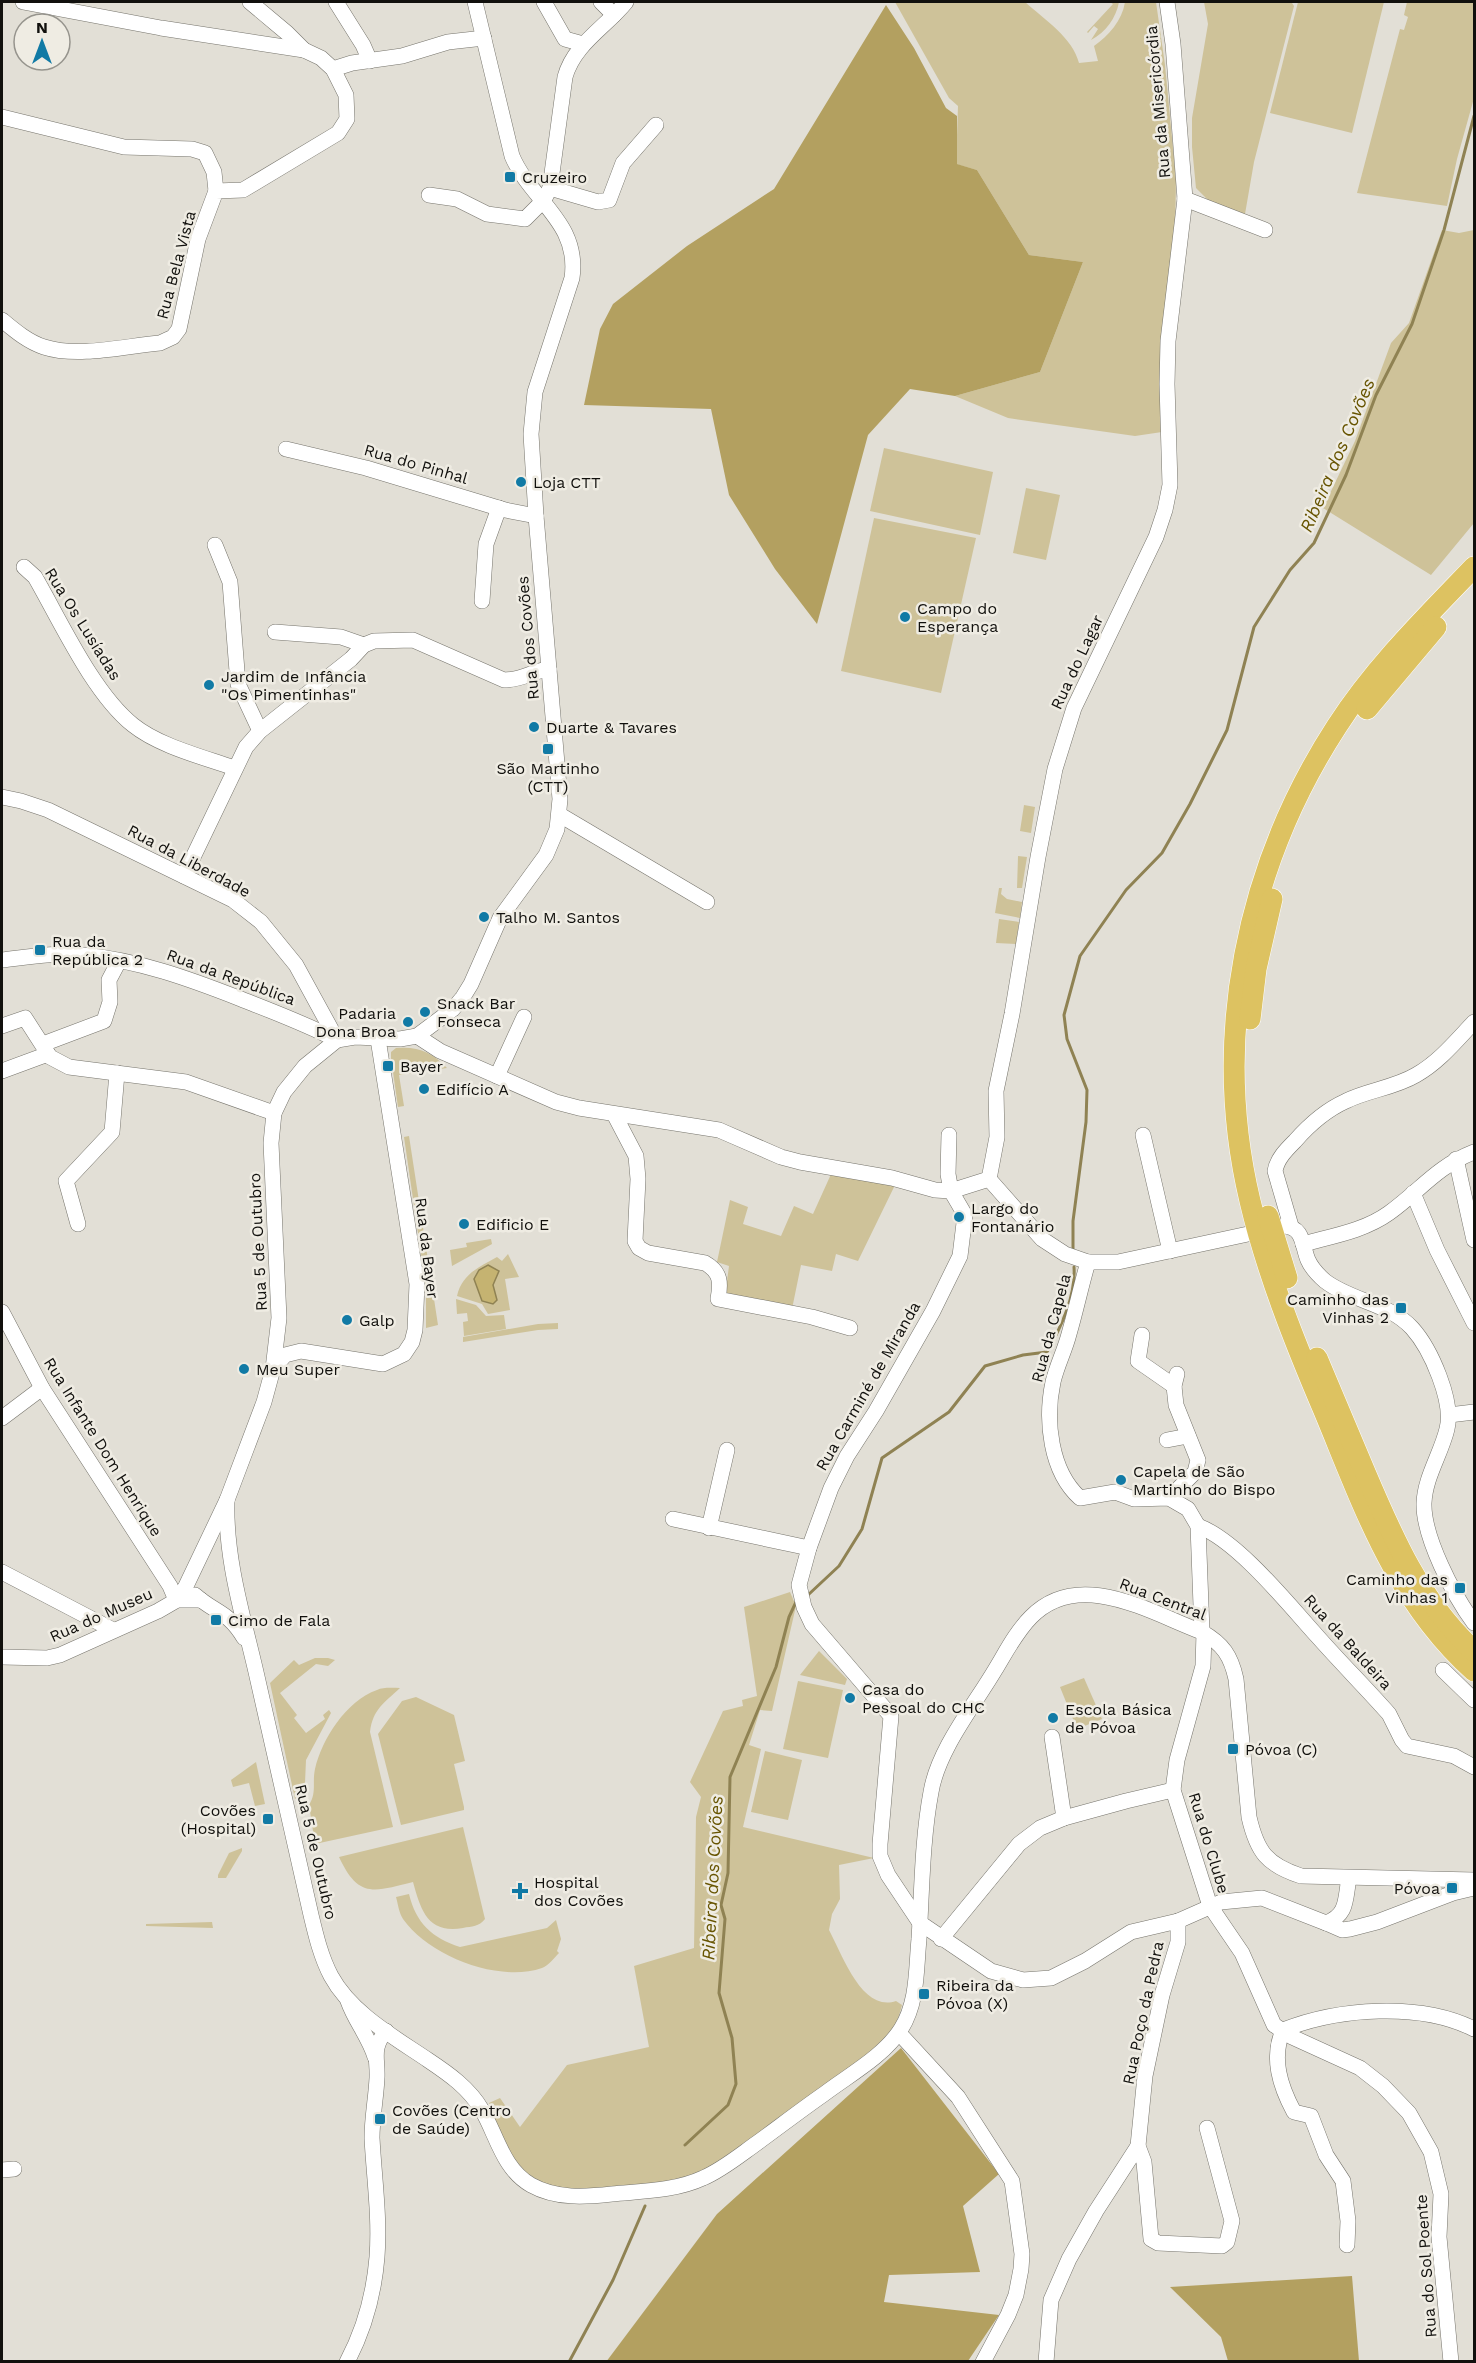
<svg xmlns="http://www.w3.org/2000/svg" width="1476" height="2363" font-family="'Work Sans',sans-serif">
  <rect width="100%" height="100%" fill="#e2dfd6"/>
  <g fill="#cec299">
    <path d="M895,2H1025C1044,19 1073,38 1079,63L1098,61L1094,46C1109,35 1122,21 1125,2H1156L1165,65L1176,179L1175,239L1162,432L1135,436L1008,418L955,396L1040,372L1083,262L1029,255L977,170L956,164L958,106L949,98Z"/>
    <path d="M1110,2H1119C1116,18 1106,32 1091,40L1098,29L1094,26L1088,33L1087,32L1113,4Z"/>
    <path d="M1204,2H1287L1292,3L1294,6L1254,162L1245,214L1209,201L1196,188L1192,147V118L1208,24Z"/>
    <path d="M1298,2H1384L1352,133L1270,113Z"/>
    <path d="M1407,2H1474V98L1457,159L1447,206L1357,193L1400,29L1404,30L1408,17L1404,15Z"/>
    <path d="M1442,230L1459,233L1474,230V523L1431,575L1323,508L1355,441L1391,343L1409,323Z"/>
    <path d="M884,448L993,472L980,535L870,511Z"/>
    <path d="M1026,488L1060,495L1046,560L1013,553Z"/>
    <path d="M874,518L976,538L941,693L841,671Z"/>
    <path d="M1024,805L1035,807L1031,833L1020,831Z"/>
    <path d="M1018,856L1027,857L1022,888H1017Z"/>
    <path d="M999,888H1002L1001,894L1007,899L1022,902L1020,918L995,913Z"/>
    <path d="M999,919L1019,922L1016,944L996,943Z"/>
    <path d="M396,1048C418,1046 432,1052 447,1068L399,1075L404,1106L398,1107L391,1058V1052Z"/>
    <path d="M409,1136L438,1325L426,1328V1288L404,1137Z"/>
    <path d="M832,1172L896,1183L858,1261L836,1254L832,1271L801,1265L792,1309L725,1296L729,1266L717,1262L730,1200L748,1207L743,1224L781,1236L794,1206L813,1214Z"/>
    <path d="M491,1239L492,1244L452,1266L450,1250L467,1247L466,1243Z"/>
    <path d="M508,1254L519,1277L505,1279L510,1310L488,1314L482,1304L457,1296C462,1274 479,1267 497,1257L502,1261Z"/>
    <path d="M456,1299L476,1305L486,1316L504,1315L506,1329L464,1336L463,1322L468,1321L467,1313L457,1314Z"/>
    <path d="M558,1323V1329L538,1330L463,1342V1337L538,1324Z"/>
    <path d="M790,1592L796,1606L772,1711L760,1710L749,1745L761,1749L743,1827L874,1858L839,1865L840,1899L832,1914L829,1930C842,1954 862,2013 896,2001L902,2005C900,2012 898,2020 894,2027C879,2050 826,2083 802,2101C771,2123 736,2156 701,2171C673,2184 571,2198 544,2185C512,2171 502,2139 490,2109L489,2103L500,2098L520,2127L567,2065L649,2047L634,1966L694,1948L696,1817L701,1797L690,1782L723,1711L743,1706L742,1700L757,1696L744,1607Z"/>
    <path d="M819,1651L847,1679L845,1685L800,1675Z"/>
    <path d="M315,1658H328L335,1660L328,1666L316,1664L280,1693L297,1715L294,1718L306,1733L325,1719L323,1715L329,1710L331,1713L306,1760L305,1783L299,1797L295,1799L270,1683L294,1660L299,1665Z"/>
    <path d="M1084,1678L1102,1719L1077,1729L1060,1687Z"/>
    <path d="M798,1681L843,1690L828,1758L783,1749Z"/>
    <path d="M400,1688C384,1703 373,1709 370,1732L393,1827L315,1844L309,1805C317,1792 312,1783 315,1769C322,1739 346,1701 377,1690C383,1687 393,1688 400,1688Z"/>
    <path d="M416,1697L454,1715L465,1761L454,1764L464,1807V1810L401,1825L378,1734L402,1701Z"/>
    <path d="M765,1751L802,1760L788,1820L751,1812Z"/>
    <path d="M256,1762L265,1804L255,1806L249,1783L233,1787L231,1780Z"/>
    <path d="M463,1827L484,1915L485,1919C479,1927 472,1926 463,1928C428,1934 421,1911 413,1882C375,1891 359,1900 339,1857Z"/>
    <path d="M242,1848V1851L226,1878H218V1875L229,1853Z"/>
    <path d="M409,1894C416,1923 432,1938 460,1947L547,1928L556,1920L561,1939L557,1951L559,1953C554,1958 548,1966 542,1968C498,1983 429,1956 403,1919C399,1913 398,1904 396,1897Z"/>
    <path d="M212,1922L213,1928L146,1926V1924Z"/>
  </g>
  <g fill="#b3a060">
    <path d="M886,5L914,48L946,108L957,116V164L977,170L1029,255L1083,262L1040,372L955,396L910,389L868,435L817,624L775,569L729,495L711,409L584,405L600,329L613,304L687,246L774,189Z"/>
    <path d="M901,2048L999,2174L963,2206L980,2272L889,2275L884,2302L999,2315L968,2361L606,2362L717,2214Z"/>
    <path d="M1352,2276L1359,2361H1228L1221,2337L1170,2287Z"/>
  </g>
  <path fill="#c5b371" stroke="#8f8253" stroke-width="1.5" d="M488,1265L499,1271L493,1285L497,1300L493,1304L482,1301L474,1279L479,1270Z"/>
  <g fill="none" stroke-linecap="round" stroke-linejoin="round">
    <g stroke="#8f8253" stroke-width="3">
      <path d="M1073,1250V1221L1086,1122L1087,1090L1067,1039L1064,1015L1080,956L1126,890L1162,853L1190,804L1227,730L1254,627L1290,570L1314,543L1346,475L1376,395L1412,324L1444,230L1474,116"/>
      <path d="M808,1595L839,1566L862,1529L882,1458L949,1412L985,1366L1023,1355L1047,1352C1061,1327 1076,1296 1074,1267"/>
      <path d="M685,2145L728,2105L736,2084L732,2038L719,1993L725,1919L721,1905L728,1873L730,1777L776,1667L789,1617L796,1602"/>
      <path d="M569,2362L613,2280L645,2206"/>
    </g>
    <g stroke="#76746c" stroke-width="16">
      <g id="minor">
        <path d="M23,2L161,28L304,50"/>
        <path d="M336,2L363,45L370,61"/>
        <path d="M544,2L565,39L583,44"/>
        <path d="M601,2L614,15"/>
        <path d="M333,69L352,63L402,56L448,42L484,38"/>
        <path d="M2,117L124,147L192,149L205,153L214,172L216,191"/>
        <path d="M550,188L598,202L609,200L623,163L656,125"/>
        <path d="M429,195L457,199L487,214L525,219L544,200L550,188L565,77C574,44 606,27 626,2"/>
        <path d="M1185,199L1265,230"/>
        <path d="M2,320C14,330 28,342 44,347C78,358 125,346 160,343L173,337L179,329L198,239L216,191L243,190L338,133L347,119L346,95L333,69L321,58L304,50L287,33L250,2"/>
        <path d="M286,449L366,468L505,510L536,516"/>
        <path d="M215,545L230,582L238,684L260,731"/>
        <path d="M24,567L35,577C61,622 93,693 133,725C159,746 203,757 234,768"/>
        <path d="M482,601L486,544L499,508"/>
        <path d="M275,632L341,637L364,645"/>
        <path d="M2,797L21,801L48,810L233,900L261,922L296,965L337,1040"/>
        <path d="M560,815L707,902"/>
        <path d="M184,876L246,747L260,731L351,659L364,645L374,641L413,640L504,680C524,680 531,671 549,669"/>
        <path d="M2,960C28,957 56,952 83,955C138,960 190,979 241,999C274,1012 306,1024 337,1040"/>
        <path d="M2,1026L25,1018L50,1057L69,1067L186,1082L274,1113"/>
        <path d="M417,1036L440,1051L556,1102L579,1108L719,1130L781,1157L800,1162L892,1178L935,1190L951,1191L989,1179"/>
        <path d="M43,1044L104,1021L110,1002L109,980L119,961"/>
        <path d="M2,1071L48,1054"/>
        <path d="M497,1076L524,1017"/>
        <path d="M614,1114L636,1156L638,1179L635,1241L639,1248L648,1253L705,1263C721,1272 721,1283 718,1299L812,1317L850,1328"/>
        <path d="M949,1135L948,1174L951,1191L965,1215L960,1256L933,1311L876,1411L847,1456L831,1488L809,1548L799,1585L804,1607L812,1624L891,1716L880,1844V1856L888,1875L920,1923L991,1971L1023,1980L1051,1978L1085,1961L1131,1932L1178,1921L1221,1902L1262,1898L1326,1923C1348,1915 1345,1899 1349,1878"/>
        <path d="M1143,1135L1170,1251"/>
        <path d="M1456,1159L1474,1240"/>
        <path d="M989,1179L997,1137L996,1091L1012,1014L1038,857L1055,769L1074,708L1156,537L1165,510L1170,485L1167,384L1168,341L1185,199L1173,44L1167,2"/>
        <path d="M989,1179L1042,1239L1065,1254L1088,1262H1118L1248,1234"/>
        <path d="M1413,1193L1437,1250L1474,1323"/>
        <path d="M78,1224L66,1181L112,1132L117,1073"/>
        <path d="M1284,1226C1304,1227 1302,1246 1308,1260C1312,1269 1318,1275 1325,1281C1351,1301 1389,1303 1412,1328C1431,1349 1454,1402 1447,1429C1441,1454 1425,1477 1424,1503C1423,1537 1454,1596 1474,1623"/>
        <path d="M1291,1226L1275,1171C1277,1159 1286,1150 1295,1141C1309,1125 1326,1110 1346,1101C1368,1090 1394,1088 1416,1075C1439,1062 1456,1041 1474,1022"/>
        <path d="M1303,1244C1332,1236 1364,1231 1389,1213C1421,1190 1436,1167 1474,1152"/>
        <path d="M1088,1262C1081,1286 1076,1310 1069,1334C1065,1350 1057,1365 1053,1382C1045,1420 1050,1471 1080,1498L1115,1492L1134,1499L1169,1498L1188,1509L1198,1526L1202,1632"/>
        <path d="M2,1312L42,1388L170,1586L176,1600"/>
        <path d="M1142,1335L1138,1361L1174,1386"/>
        <path d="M273,1369L285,1355L301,1351L383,1364L404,1354L412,1342L415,1330L417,1284L378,1039"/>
        <path d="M1449,1415L1474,1412"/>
        <path d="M2,1418L42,1388"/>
        <path d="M1167,1440L1188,1436"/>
        <path d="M1169,1498L1195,1472L1198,1460L1176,1405L1174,1386L1177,1374"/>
        <path d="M227,1500C225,1558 243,1616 256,1672C275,1753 292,1834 311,1915C316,1936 321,1957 331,1976C351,2013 394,2037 428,2060C449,2074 469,2088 482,2110C497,2136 503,2169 531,2185C556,2199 585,2197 612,2194C642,2191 675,2191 703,2178C722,2170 740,2155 757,2143C779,2127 801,2110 824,2094C849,2075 884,2056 901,2029C918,2002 916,1969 919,1939C922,1891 922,1840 931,1792C938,1750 973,1707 995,1670C1006,1652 1016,1632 1031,1617C1079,1568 1149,1612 1202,1632C1223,1644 1231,1656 1236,1679L1249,1817C1257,1852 1267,1865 1301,1876L1474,1880"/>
        <path d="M673,1519L809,1548"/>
        <path d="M1198,1526C1237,1540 1289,1605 1318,1637C1341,1663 1366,1688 1389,1714L1402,1740L1407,1746L1454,1756L1474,1767"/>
        <path d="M709,1528L727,1450"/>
        <path d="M2,1572L113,1630"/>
        <path d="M195,1595C215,1613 228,1611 244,1638"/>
        <path d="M177,1600L186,1586L227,1500L264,1402L273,1369L279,1318L271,1143L274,1113L284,1092L305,1066L337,1040L355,1037L400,1039L417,1036L453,1009L463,997L471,984L500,918L546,855L557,829L560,799L536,516L531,434L535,392L572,278C580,222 531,201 512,156L475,2"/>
        <path d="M1204,1633L1203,1666L1177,1760L1173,1790L1210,1906L1242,1953L1274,2025L1292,2037L1360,2068L1383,2086L1409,2113L1431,2152L1441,2194L1439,2237L1451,2362"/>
        <path d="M2,1657L47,1658L60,1655L158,1611L177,1600H201"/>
        <path d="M1443,1670L1474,1700"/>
        <path d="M1052,1737L1064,1818"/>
        <path d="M1178,1921V1942L1162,1995L1145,2076L1138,2146L1144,2162L1151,2239L1158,2243L1222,2246L1227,2242L1232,2221L1207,2128"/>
        <path d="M1326,1923L1342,1930L1350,1929L1377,1922L1453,1893L1474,1888"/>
        <path d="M941,1939L1019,1844L1040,1828L1064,1818L1126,1801L1173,1790"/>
        <path d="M348,2001C355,2021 369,2037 375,2057"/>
        <path d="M1283,2030C1271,2058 1280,2086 1294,2112L1311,2116L1326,2155L1343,2181L1348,2221L1347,2245"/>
        <path d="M1283,2030C1338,2008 1420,2002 1474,2029"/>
        <path d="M899,2033L958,2097L1012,2181L1022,2254L1021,2269L1016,2295L1008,2315L983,2362"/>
        <path d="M2,2170L14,2169"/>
        <path d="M347,2362C365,2328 374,2294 377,2257C380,2217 374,2177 372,2138C372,2118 376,2098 377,2078C378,2058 371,2049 386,2031"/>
        <path d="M1046,2362L1051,2300L1069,2259L1096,2211L1138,2146"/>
      </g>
    </g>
    <g stroke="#fff" stroke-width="22">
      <g id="highway">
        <path d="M1474,567C1426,617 1375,667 1337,726C1246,866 1211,1038 1250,1201C1267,1273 1295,1343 1324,1411C1364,1507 1395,1600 1474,1671"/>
        <path d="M1367,709L1436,627"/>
        <path d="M1250,1019L1256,969L1272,899"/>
        <path d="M1268,1216L1287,1278"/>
        <path d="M1317,1358C1333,1396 1349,1434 1365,1472C1393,1538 1420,1601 1474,1651"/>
      </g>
    </g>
    <use href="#minor" stroke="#fff" stroke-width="15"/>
    <use href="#highway" stroke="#ddc261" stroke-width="21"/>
  </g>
  <g fill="#117aa5" stroke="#efece3" stroke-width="2">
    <rect x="504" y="171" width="12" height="12" rx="3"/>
    <circle cx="521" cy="482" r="6"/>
    <circle cx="905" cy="617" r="6"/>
    <circle cx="209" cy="685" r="6"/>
    <circle cx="534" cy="727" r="6"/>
    <rect x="542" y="743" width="12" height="12" rx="3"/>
    <circle cx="484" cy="917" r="6"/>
    <rect x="34" y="944" width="12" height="12" rx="3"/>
    <circle cx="425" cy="1012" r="6"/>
    <circle cx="408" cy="1022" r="6"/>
    <rect x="382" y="1060" width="12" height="12" rx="3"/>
    <circle cx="424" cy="1089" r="6"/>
    <circle cx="959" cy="1217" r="6"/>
    <circle cx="464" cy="1224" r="6"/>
    <rect x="1395" y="1302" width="12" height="12" rx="3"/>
    <circle cx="347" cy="1320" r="6"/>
    <circle cx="244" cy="1369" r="6"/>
    <circle cx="1121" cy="1480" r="6"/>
    <rect x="1454" y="1582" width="12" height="12" rx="3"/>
    <rect x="210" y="1614" width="12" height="12" rx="3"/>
    <circle cx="850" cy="1698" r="6"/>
    <circle cx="1053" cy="1718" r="6"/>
    <rect x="1227" y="1743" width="12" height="12" rx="3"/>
    <rect x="262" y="1813" width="12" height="12" rx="3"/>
    <rect x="1446" y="1882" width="12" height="12" rx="3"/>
    <path d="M517 1882h6v6h6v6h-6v6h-6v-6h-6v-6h6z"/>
    <rect x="918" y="1988" width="12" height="12" rx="3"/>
    <rect x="374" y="2113" width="12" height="12" rx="3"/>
  </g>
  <g text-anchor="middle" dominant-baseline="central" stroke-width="5" stroke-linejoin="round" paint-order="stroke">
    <g font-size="16" fill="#11100d" stroke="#efece3">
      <text transform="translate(1158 102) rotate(-95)">Rua da Misericórdia</text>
      <text transform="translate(176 265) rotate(-75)">Rua Bela Vista</text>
      <text transform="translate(416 464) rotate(16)">Rua do Pinhal</text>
      <text transform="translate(83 624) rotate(58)">Rua Os Lusíadas</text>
      <text transform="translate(528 638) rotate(-95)">Rua dos Covões</text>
      <text transform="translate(1077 662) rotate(-65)">Rua do Lagar</text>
      <text transform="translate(189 861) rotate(28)">Rua da Liberdade</text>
      <text transform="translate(231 977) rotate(20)">Rua da República</text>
      <text transform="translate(258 1242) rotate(-93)">Rua 5 de Outubro</text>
      <text transform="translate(427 1248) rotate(83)">Rua da Bayer</text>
      <text transform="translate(1051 1328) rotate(-75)">Rua da Capela</text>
      <text transform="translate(868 1386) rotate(-60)">Rua Carminé de Miranda</text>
      <text transform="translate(103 1447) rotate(58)">Rua Infante Dom Henrique</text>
      <text transform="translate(1163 1599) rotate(21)">Rua Central</text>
      <text transform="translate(101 1615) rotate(-24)">Rua do Museu</text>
      <text transform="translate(1348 1642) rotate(48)">Rua da Baldeira</text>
      <text transform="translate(1209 1843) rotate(73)">Rua do Clube</text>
      <text transform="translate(316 1852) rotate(77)">Rua 5 de Outubro</text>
      <text transform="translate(1143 2013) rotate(-78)">Rua Poço da Pedra</text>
      <text transform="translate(1426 2266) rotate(-94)">Rua do Sol Poente</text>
    </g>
    <g font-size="16" fill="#11100d" stroke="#efece3" text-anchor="start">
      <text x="522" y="177">Cruzeiro</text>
      <text x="533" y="482">Loja CTT</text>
      <text x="917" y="608">Campo do<tspan x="917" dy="18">Esperança</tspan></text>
      <text x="221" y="676">Jardim de Infância<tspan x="221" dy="18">"Os Pimentinhas"</tspan></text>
      <text x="546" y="727">Duarte &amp; Tavares</text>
      <text x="548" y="768" text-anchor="middle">São Martinho<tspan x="548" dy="18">(CTT)</tspan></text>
      <text x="496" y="917">Talho M. Santos</text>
      <text x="52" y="941">Rua da<tspan x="52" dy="18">República 2</tspan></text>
      <text x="437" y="1003">Snack Bar<tspan x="437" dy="18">Fonseca</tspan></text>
      <text x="396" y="1013" text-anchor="end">Padaria<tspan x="396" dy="18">Dona Broa</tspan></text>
      <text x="400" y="1066">Bayer</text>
      <text x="436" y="1089">Edifício A</text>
      <text x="971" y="1208">Largo do<tspan x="971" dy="18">Fontanário</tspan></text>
      <text x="476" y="1224">Edificio E</text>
      <text x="1389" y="1299" text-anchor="end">Caminho das<tspan x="1389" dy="18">Vinhas 2</tspan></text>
      <text x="359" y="1320">Galp</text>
      <text x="256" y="1369">Meu Super</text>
      <text x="1133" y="1471">Capela de São<tspan x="1133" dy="18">Martinho do Bispo</tspan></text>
      <text x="1448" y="1579" text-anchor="end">Caminho das<tspan x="1448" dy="18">Vinhas 1</tspan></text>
      <text x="228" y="1620">Cimo de Fala</text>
      <text x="862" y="1689">Casa do<tspan x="862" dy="18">Pessoal do CHC</tspan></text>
      <text x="1065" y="1709">Escola Básica<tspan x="1065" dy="18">de Póvoa</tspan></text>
      <text x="1245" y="1749">Póvoa (C)</text>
      <text x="256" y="1810" text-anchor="end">Covões<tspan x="256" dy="18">(Hospital)</tspan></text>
      <text x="534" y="1882">Hospital<tspan x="534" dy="18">dos Covões</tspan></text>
      <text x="1440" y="1888" text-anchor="end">Póvoa</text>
      <text x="936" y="1985">Ribeira da<tspan x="936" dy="18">Póvoa (X)</tspan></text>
      <text x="392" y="2110">Covões (Centro<tspan x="392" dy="18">de Saúde)</tspan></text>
    </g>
    <g font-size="18" font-style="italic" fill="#675400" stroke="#efece3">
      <text transform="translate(1337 455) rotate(-67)">Ribeira dos Covões</text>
      <text transform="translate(712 1878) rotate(-87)">Ribeira dos Covões</text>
    </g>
  </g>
  <rect width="1476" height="2363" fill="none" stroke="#11100d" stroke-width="6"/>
  <g transform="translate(42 42)"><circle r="28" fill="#efece3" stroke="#96948d" stroke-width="1.5"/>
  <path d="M0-4.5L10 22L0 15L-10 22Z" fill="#117aa5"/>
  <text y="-9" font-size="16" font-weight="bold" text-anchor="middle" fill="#11100d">N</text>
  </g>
</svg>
